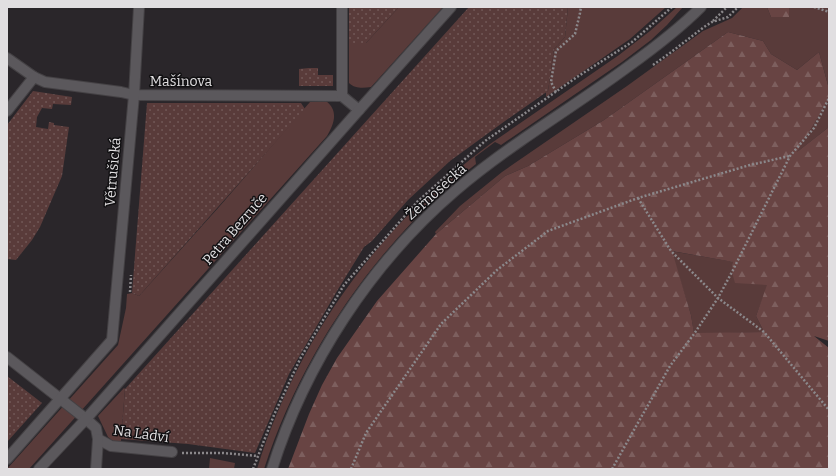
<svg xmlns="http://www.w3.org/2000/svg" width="836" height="476" font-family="Bitter,serif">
  <defs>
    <pattern id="forest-firs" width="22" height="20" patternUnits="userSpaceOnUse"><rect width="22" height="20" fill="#684443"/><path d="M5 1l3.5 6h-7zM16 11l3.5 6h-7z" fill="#7d5f5e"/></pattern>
    <pattern id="garden-dots" width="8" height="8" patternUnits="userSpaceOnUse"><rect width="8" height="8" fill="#593b3a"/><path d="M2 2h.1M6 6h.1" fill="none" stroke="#715756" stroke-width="1.8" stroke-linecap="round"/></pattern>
  </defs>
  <rect width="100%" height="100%" fill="#2a262a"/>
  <g fill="#593b3a">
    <path d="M399,7H443L371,87C364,88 355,89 349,83V43H366Z"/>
    <path d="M568,7H666L630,39L546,97V92L548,91L554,49L565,37Z"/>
    <path d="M677,7H683L667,25L651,40L622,62L501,145L495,142L475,157L476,164C468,171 458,177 450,185C365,262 300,359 264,469H257C287,371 343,279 416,207C439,184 464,164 490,144L619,55L650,31Z"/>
    <path d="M743,7H767L771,17H789V7H829V89L819,52L797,70L771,54L763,41L728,32L604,120L528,166L505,176L436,234L435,232L460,206L502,172L627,86L703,31L732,18Z"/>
    <path d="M829,100V127L796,153L823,109Z"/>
    <path d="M326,101C339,111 334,124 327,136L29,469H7L118,345L126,308L127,294L132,293L139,296L219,207L310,102Z"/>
    <path d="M671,251L734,262L732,272L768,285L756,316L764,332L694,334L691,315Z"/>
    <path d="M124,388L125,389L121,439V441H113L108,437L98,416Z"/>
    <path d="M210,458L235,463L234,469H209Z"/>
  </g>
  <g fill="url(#forest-firs)" fill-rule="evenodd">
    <path d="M767,7H789V17H771Z"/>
    <path d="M728,32L763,41L771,54L797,70L819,52L829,89V100L823,109L797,152L829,127V341L814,336L829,348V469H288L309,414L322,385L337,358L377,301L436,234L505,176L528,166L604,120ZM672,251L733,262L732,272L735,283L767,285L756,316L764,332L694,333L691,315Z"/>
  </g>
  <g fill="url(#garden-dots)">
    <path d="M349,7H399L366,43H349Z"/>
    <path d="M469,7H568L565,37L554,49L548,91L505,121L450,161L408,200L372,241L364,247L337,291L289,374L255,453L188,444L121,439L125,389Z"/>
    <path d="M309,68H318V75H333V86H299V69Z"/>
    <path d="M33,91L72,97L71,105L53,104L52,109L42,108L37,117L36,127L48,129L49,122L54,123V125L69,127L62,176L40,227L32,240L16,260L7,259V125Z"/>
    <path d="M147,103H301L305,109L139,296L132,293Z"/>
    <path d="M7,376L42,403L7,442Z"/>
  </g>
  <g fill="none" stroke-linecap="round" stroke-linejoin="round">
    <g stroke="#444144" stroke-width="12">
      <g id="street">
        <path d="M7,58L34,77L45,82L121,92L134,95L342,96L359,110"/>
        <path d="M342,96V7"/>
        <path d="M7,111L34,77"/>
        <path d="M7,357L86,419L96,428L98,439L111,446L172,452"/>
        <path d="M7,459L112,340L134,95L139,7"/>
        <path d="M39,469L86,419L359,110L451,7"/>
        <path d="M96,469L98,439"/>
      </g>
    </g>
    <g stroke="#444144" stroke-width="12">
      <path id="secondary" d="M272,469C305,364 371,263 455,191C476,173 499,156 522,140C558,115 594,92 629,66C654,48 679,29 701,7"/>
    </g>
    <g stroke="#8b888b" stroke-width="2.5" stroke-dasharray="2 2" stroke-linecap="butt">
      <path d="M814,7L829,12"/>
      <path d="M713,21L727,7"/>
      <path d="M653,65L670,53L704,27L712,22L728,17L738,7"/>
      <path d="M556,92L551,82L556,51L575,34L580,13L581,7"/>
      <path d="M638,198L671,251L718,298L764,332L829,410"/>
      <path d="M130,292L131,275"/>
      <path d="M182,453H223L258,456"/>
      <path d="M253,469L274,415L301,357L344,285L417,202L485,141L577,77L632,42L672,7"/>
      <path d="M351,469L366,433L441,324L497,270L548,231L638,198L750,165L790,156"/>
      <path d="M612,469L670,366L694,334L718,298L732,272L790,156L814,128L829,98"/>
    </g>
    <use href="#street" stroke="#5b585c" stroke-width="10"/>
    <use href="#secondary" stroke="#5b585c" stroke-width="10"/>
  </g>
  <g text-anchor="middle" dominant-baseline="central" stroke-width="3" stroke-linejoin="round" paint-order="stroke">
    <g font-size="14" fill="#e1dfe1" stroke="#111012">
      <text x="181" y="81">Mašínova</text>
      <text transform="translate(113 172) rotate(-85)">Větrušická</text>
      <text transform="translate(436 192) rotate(-42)">Žernosecká</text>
      <text transform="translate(235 229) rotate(-49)">Petra Bezruče</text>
      <text transform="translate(141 434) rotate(8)">Na Ládví</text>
    </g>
  </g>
  <rect width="836" height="476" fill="none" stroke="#e1dfe1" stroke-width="16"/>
</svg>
